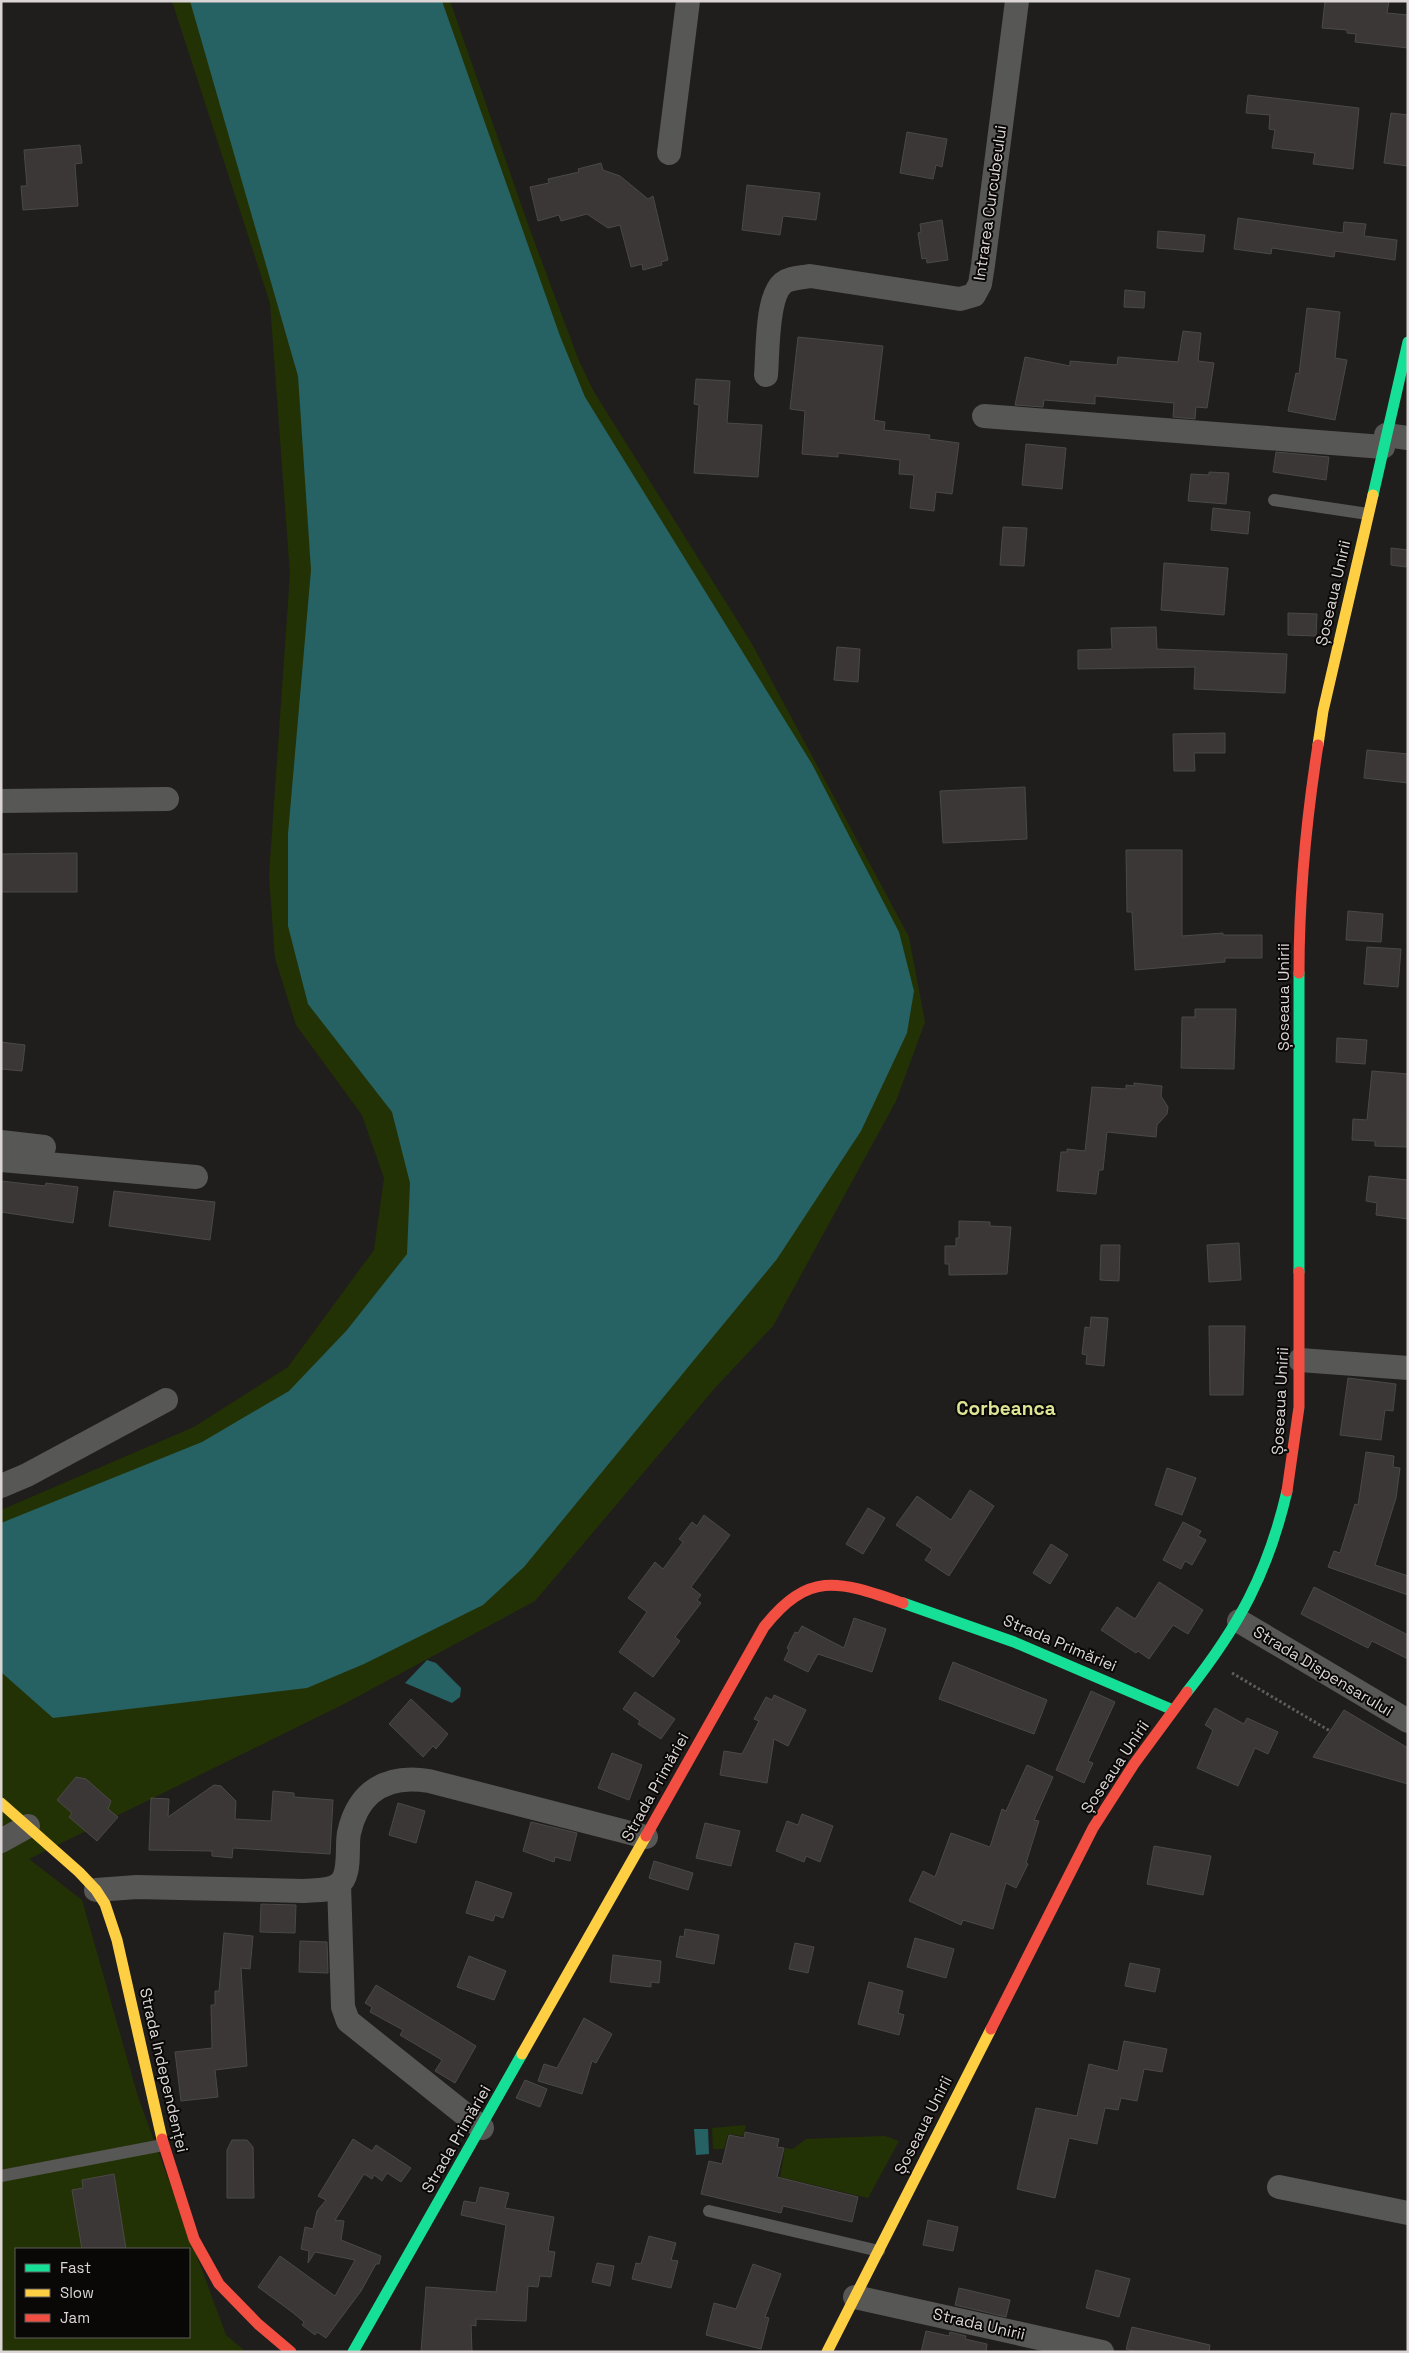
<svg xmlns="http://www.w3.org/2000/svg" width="1409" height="2353" font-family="'Space Grotesk',sans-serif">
  <rect width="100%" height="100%" fill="#201e1c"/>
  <g fill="#233204" fill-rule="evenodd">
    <path d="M172,1H450L530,230L579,361L594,392L752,644L909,937L925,1022L896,1101L773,1326L715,1388L535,1601L342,1705L29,1859L82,1900L138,2097L226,2335L246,2352H1V1510L194,1427L288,1367L374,1250L384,1178L362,1115L296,1025L275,958L269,876L290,574L270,303ZM16,2249H189V2337H16Z"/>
    <path d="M746,2125L743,2136L728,2134L724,2149H713L712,2128Z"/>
    <path d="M885,2136L899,2141L868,2198L780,2177L785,2148L793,2149L806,2139Z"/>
  </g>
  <g fill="#266163">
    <path d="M190,1H442L560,336L585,397L812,764L899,932L914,991L907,1033L861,1131L777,1259L524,1567L483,1605L364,1664L307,1688L53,1718L1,1672V1523L202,1442L289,1391L347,1330L407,1254L410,1183L392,1112L308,1004L288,926V834L311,570L298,376Z"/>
    <path d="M427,1660L436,1663L461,1688L460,1697L452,1703L405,1683Z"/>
    <path d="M694,2129H708L709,2154L696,2155Z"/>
  </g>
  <g fill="#3a3736" stroke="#4b4948">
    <path d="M1325,1H1389L1387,13L1408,15V48L1355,42L1356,34L1347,33V30L1322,28Z"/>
    <path d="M1248,95L1359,108L1353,169L1313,164L1315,153L1272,148L1275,130L1269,129L1270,115L1246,113Z"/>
    <path d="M1391,113L1408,115V166L1384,163Z"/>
    <path d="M907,132L947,139L942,167L936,165L933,179L900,173Z"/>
    <path d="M80,145L82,163L75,164L78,206L23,210L21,186H27L24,150Z"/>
    <path d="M601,163L603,170L620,176L648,199L653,196L668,260L661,262L662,265L643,270L642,264L631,267L620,225L608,228L587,214L561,221L559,215L538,221L530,187L549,183L548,179L579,172L578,169Z"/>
    <path d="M747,185L820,193L816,220L783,216L780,235L742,230Z"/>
    <path d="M1238,218L1343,233L1344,222L1366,224L1364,236L1397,240L1395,260L1335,251L1334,257L1272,248L1271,254L1234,249Z"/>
    <path d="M942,220L948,260L927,263L926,258L922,259L918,233L921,232L920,224Z"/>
    <path d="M1158,231L1205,235L1203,252L1157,248Z"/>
    <path d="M1125,290L1145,292L1144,308L1124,307Z"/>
    <path d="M1307,308L1340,312L1335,358L1347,360L1335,420L1288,411L1296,373L1299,374Z"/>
    <path d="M1183,331L1201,333L1198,361L1214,363L1207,408L1196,407L1195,419L1173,417L1174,403L1095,396V404L1044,400L1043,407L1015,405L1025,357L1070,366V361L1117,365L1118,357L1178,362Z"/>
    <path d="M798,337L883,346L874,420L885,422L884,430L930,435L929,439L959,443L952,494L936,492L934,511L910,508L914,475L899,474L900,460L838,453V457L802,454L805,411L790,409Z"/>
    <path d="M696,379L730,381L727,423L762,425L758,477L694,473L699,405L694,404Z"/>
    <path d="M1026,444L1066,448L1062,489L1022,485Z"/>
    <path d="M1276,452L1329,457L1326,480L1273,472Z"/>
    <path d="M1209,472L1229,473L1226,504L1188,501L1191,474L1209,475Z"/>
    <path d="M1213,508L1250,512L1248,534L1211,530Z"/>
    <path d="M1003,527L1027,528L1024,566L1000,565Z"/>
    <path d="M1391,548L1408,550L1406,567L1391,565Z"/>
    <path d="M1164,563L1228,568L1224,615L1161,610Z"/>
    <path d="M1288,613L1317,614L1316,636L1288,635Z"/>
    <path d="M1156,627L1157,649L1287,654L1285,693L1194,689L1195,667L1078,669V650L1112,649L1111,628Z"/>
    <path d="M837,647L860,649L858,682L834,680Z"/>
    <path d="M1225,733V753H1194L1195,771H1174L1173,734Z"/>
    <path d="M1367,750L1408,754V783L1364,778Z"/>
    <path d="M1025,787L1027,839L943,843L940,791Z"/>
    <path d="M1126,850H1182V936L1223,933V935H1262V958H1225V962L1135,970L1132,912H1127Z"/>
    <path d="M77,853V892H1V854Z"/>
    <path d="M1348,911L1383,914L1381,942L1346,940Z"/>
    <path d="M1367,947L1401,949L1398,987L1364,984Z"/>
    <path d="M1195,1009H1236L1234,1069L1181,1068L1182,1017H1195Z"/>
    <path d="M1337,1038L1367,1040L1365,1064L1336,1062Z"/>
    <path d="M1,1042L25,1045L22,1071L1,1069Z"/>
    <path d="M1372,1071L1408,1074L1407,1147L1375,1146V1141L1352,1140L1353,1119L1367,1120Z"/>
    <path d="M1134,1083L1162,1086L1161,1096L1168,1107L1167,1114L1157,1125L1156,1137L1107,1132L1103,1170H1099L1096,1194L1057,1191L1061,1152H1067V1149L1085,1151L1092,1087L1126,1089V1085L1134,1086Z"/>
    <path d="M1369,1176L1408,1180V1219L1376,1215L1377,1203L1366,1201Z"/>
    <path d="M1,1181L45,1186L46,1183L78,1187L73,1223L1,1212Z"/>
    <path d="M114,1191L215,1202L210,1240L109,1226Z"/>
    <path d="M959,1221L990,1222V1226L1011,1227L1007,1274L949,1275V1264H945V1246H956V1238H959Z"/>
    <path d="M1239,1243L1241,1280L1209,1282L1207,1245Z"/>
    <path d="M1101,1245H1120L1119,1281L1100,1280Z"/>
    <path d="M1091,1317L1108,1318L1104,1366L1086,1364L1087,1355L1082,1354L1085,1327L1090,1328Z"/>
    <path d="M1209,1326H1245L1243,1395H1210Z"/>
    <path d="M1348,1378L1396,1384L1393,1411L1385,1410L1381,1440L1340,1435Z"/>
    <path d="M1366,1452L1394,1456L1393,1467L1400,1468L1396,1498L1375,1565L1408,1576V1595L1328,1567L1334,1551L1340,1553L1355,1504L1358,1505Z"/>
    <path d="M1167,1468L1196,1478L1182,1515L1155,1505Z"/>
    <path d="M970,1490L994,1506L949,1576L925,1560L932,1549L896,1525L917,1496L951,1520Z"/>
    <path d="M868,1508L885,1518L863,1554L846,1544Z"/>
    <path d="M704,1515L730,1535L691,1587L701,1595L697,1600L701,1603L675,1637L680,1641L653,1677L619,1652L647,1612L628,1598L655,1562L663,1569L683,1542L679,1539L692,1522L697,1526Z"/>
    <path d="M1183,1522L1201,1531L1198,1536L1206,1540L1192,1565L1185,1561L1181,1569L1163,1560Z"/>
    <path d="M1051,1544L1068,1555L1050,1584L1033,1573Z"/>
    <path d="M1159,1582L1203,1610L1188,1634L1173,1625L1149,1659L1138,1651L1136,1653L1101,1630L1117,1607L1135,1619Z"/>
    <path d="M1314,1587L1408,1635V1659L1372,1641L1368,1648L1301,1614Z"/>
    <path d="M854,1618L886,1629L872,1672L818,1654L808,1672L784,1660L789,1650L787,1648L795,1632L798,1633L802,1626L844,1648Z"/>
    <path d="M953,1662L1047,1700L1034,1734L939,1699Z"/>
    <path d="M1091,1691L1115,1702L1088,1761L1093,1763L1084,1783L1056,1770Z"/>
    <path d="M635,1692L675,1719L661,1739L638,1724L640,1721L623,1709Z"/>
    <path d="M774,1695L806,1710L788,1746L774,1739L767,1783L720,1775L724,1751L742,1754L759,1721L754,1719L766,1697L772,1700Z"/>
    <path d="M411,1699L448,1734L436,1749L433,1746L423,1757L389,1724Z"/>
    <path d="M1215,1708L1244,1724L1247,1718L1278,1732L1268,1754L1255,1748L1238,1786L1197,1768L1213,1730L1205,1725Z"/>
    <path d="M1344,1710L1408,1748V1784L1313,1757Z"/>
    <path d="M612,1753L642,1765L629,1800L598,1788Z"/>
    <path d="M1027,1765L1053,1777L1034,1820L1039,1821L1026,1863L1028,1864L1016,1888L1006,1883L993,1929L963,1920L961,1925L909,1901L923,1871L935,1877L951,1833L990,1847L1002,1809L1006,1811Z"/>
    <path d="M76,1777L86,1779L111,1801L108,1809L118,1817L97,1841L69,1817L72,1813L57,1800Z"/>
    <path d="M214,1785L221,1786L236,1801L235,1819L271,1821L273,1791L294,1793V1797L333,1800L330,1854L233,1848L232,1858L212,1856V1851L149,1850L151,1798L169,1799L168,1817Z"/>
    <path d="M398,1803L425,1811L416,1843L389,1835Z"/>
    <path d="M802,1814L833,1826L820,1862L806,1856L804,1862L776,1851L787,1821L798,1825Z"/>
    <path d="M531,1822L577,1833L570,1861L555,1857L554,1862L523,1851Z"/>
    <path d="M705,1823L740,1831L731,1866L696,1858Z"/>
    <path d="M1154,1846L1211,1856L1203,1895L1147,1884Z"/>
    <path d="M654,1861L693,1873L688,1890L649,1878Z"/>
    <path d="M476,1881L512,1893L503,1918L495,1915L493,1921L466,1913Z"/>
    <path d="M261,1904L296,1905L295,1933L260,1932Z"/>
    <path d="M685,1929L719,1935L714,1964L676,1957L680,1936L684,1937Z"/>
    <path d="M224,1933L253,1936L250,1969L241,1968L247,2066L215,2070L218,2097L181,2101L175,2052L212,2048L211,2005H215V1991H219Z"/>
    <path d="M915,1938L954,1949L946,1978L907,1967Z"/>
    <path d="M300,1941L327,1942L328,1973L299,1972Z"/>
    <path d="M795,1943L814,1947L808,1973L789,1969Z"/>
    <path d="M613,1955L661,1961L659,1983L651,1982V1987L610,1982Z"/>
    <path d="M469,1956L506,1971L494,2000L457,1987Z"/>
    <path d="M1130,1963L1160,1969L1155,1992L1125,1986Z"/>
    <path d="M869,1982L903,1991L898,2013L904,2015L899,2035L858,2024Z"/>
    <path d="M376,1985L476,2046L455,2083L435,2071L442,2060L400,2035L403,2030L370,2012L372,2007L365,2003Z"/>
    <path d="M584,2018L612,2034L596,2063L592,2061L582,2094L538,2081L544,2064L557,2068Z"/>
    <path d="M1124,2041L1167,2049L1162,2072L1144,2069L1137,2101L1121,2098L1118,2110L1105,2108L1097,2144L1069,2138L1055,2198L1017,2189L1036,2108L1077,2116L1089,2064L1118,2071Z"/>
    <path d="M525,2080L547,2089L540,2107L516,2098Z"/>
    <path d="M745,2132L779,2139L777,2147L784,2148L777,2177L858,2197L852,2222L783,2206L781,2213L701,2194L709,2161L722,2164L729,2135L744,2138Z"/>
    <path d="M353,2139L372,2151L376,2145L411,2168L401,2182L387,2173L382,2181L374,2175L372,2179L364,2174L335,2220L344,2221L341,2240L381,2256L379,2264H376L361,2291L326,2338L317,2332L315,2335L302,2325L304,2322L292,2312L258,2287L280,2256L335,2296L355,2260L315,2252L308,2263L309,2251L301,2249L305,2227L313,2229L317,2211L326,2200L318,2196Z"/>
    <path d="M232,2140H247L253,2147L254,2198H227V2150Z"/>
    <path d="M114,2174L126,2249H82L72,2190L83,2188L82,2180Z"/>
    <path d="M480,2187L509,2193L505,2208L554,2217L548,2251L555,2252L551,2277L540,2276L538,2287L528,2286L526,2321L476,2319V2326L471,2325L472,2352H421L426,2287L496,2292L506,2225L461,2215L464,2201L476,2203Z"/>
    <path d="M928,2220L958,2227L953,2251L923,2245Z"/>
    <path d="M649,2236L676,2243L671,2260L678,2261L671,2288L632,2279L636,2263L641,2264Z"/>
    <path d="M597,2263L614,2266L610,2286L592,2282Z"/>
    <path d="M753,2264L781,2274L765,2317L769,2318L761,2349L706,2335L714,2303L736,2309Z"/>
    <path d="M1096,2270L1130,2279L1119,2317L1086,2308Z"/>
    <path d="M959,2288L1010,2300L1006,2317L955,2305Z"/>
    <path d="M1132,2327L1210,2345L1209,2352H1136L1126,2349Z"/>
    <path d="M926,2331L949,2336L950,2332L966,2336L965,2339L987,2344L986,2352H921Z"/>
  </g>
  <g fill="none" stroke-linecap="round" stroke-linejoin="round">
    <path stroke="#5e5d5c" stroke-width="3" stroke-dasharray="2.5 2.5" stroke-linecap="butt" d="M1232,1673L1330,1731"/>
    <g stroke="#575756" stroke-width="12">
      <path d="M1274,500L1368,514"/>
      <path d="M1,2176L163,2145"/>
      <path d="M709,2211L879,2251"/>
    </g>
    <g stroke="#575756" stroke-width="24">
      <path d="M669,153L688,1"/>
      <path d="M766,375C768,354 766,297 783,283C791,277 801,278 810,276L960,299L974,295L980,284L983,265L1017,1"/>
      <path d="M984,416L1383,447"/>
      <path d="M1386,435L1408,438"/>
      <path d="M1,801L167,799"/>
      <path d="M1,1142L44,1147"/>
      <path d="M1,1160L196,1177"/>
      <path d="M1300,1360L1408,1368"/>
      <path d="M1,1486L27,1475L166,1400"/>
      <path d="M1239,1621L1408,1721"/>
      <path d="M1,1841L28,1826"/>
      <path d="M339,1884L343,2007L348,2021L482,2128"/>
      <path d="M96,1890L137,1887L304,1891C315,1890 329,1891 338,1885C352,1876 346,1847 349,1833C358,1791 387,1774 429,1781L646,1837"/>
      <path d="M1279,2187L1408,2213"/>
      <path d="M855,2297L1102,2352"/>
    </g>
    <g stroke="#16e098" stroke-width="11">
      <path d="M1373,495L1408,342"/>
      <path d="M1299,973V1272"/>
      <path d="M903,1603L1014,1642L1173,1710"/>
      <path d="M1187,1692C1239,1626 1268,1573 1287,1491"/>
      <path d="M353,2352L522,2054"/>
    </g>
    <g stroke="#ffcf43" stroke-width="11">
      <path d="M1318,745L1323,711L1373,495"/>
      <path d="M1,1803L79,1872L96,1890L105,1904L117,1940L162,2139"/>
      <path d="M522,2054L646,1836"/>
      <path d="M827,2352L991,2029"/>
    </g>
    <g stroke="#f24e42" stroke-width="11">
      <path d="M1299,973C1299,896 1306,821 1318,745"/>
      <path d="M1287,1491L1299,1407V1272"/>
      <path d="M646,1836L764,1627C810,1569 840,1582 903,1603"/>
      <path d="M991,2029L1093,1828L1134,1764L1187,1692"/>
      <path d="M162,2139L194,2239L219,2284L258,2324L291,2352"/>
    </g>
  </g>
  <g text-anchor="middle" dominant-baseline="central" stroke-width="4" stroke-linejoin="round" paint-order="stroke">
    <g font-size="16" fill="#dbd6d5" stroke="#0a0807">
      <text transform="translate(990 203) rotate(-82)">Intrarea Curcubeului</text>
      <text transform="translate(1333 593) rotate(-77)">Șoseaua Unirii</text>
      <text transform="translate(1283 997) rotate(-90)">Șoseaua Unirii</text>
      <text transform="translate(1280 1401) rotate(-87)">Șoseaua Unirii</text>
      <text transform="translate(1060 1643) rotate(23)">Strada Primăriei</text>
      <text transform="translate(1323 1671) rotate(31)">Strada Dispensarului</text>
      <text transform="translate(1115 1767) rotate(-56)">Șoseaua Unirii</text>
      <text transform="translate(655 1787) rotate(-61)">Strada Primăriei</text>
      <text transform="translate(164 2070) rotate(77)">Strada Independenței</text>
      <text transform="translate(923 2125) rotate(-63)">Șoseaua Unirii</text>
      <text transform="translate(456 2139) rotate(-60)">Strada Primăriei</text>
      <text transform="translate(979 2324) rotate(13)">Strada Unirii</text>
    </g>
    <g font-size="19" font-weight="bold" fill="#dee495" stroke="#0a0807">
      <text x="1006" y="1408">Corbeanca</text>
    </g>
  </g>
  <rect width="1409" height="2353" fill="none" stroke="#dbd6d5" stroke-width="5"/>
  <rect x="15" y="2248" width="175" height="90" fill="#0a0807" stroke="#5e5a59"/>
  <rect x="25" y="2264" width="25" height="8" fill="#16e098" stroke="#5e5a59"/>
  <text x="60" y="2273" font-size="15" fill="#dbd6d5">Fast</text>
  <rect x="25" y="2289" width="25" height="8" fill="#ffcf43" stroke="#5e5a59"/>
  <text x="60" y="2298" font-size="15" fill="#dbd6d5">Slow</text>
  <rect x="25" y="2314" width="25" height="8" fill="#f24e42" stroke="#5e5a59"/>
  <text x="60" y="2323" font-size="15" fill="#dbd6d5">Jam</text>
</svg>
